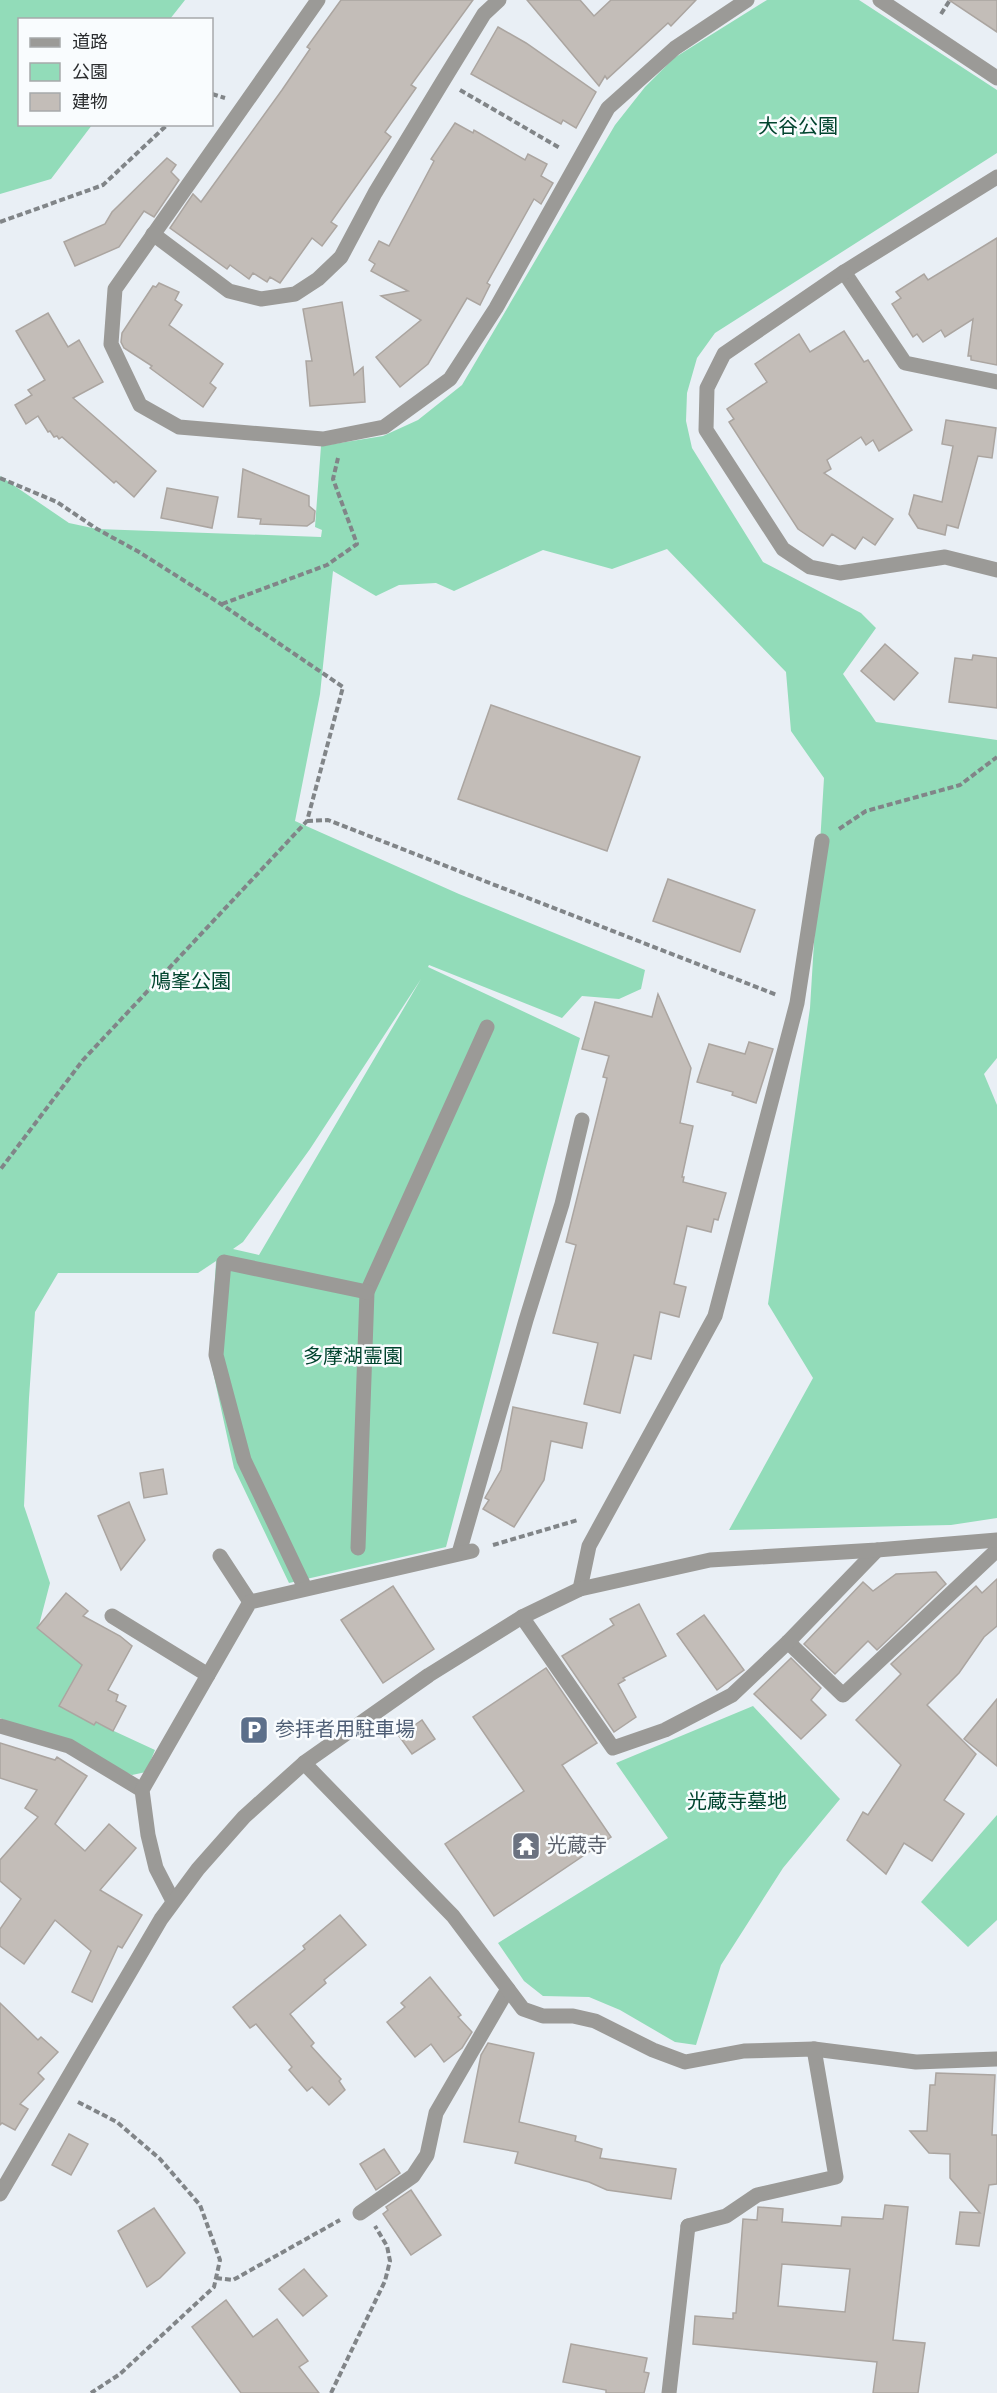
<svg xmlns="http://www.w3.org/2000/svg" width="997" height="2393" font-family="'Sofia Sans Condensed','Noto Sans JP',sans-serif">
  <rect width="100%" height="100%" fill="#e9eff5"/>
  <g fill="#92dcb9" fill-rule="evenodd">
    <path d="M0,0H185L170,19L20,20V124L92,125L51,179L0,194Z"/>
    <path d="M767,0H859L997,90V153L715,333L697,358L687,393L686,421L692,448L763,562L861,613L876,628L843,674L876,722L997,740V1058L984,1074L997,1105V1518L951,1525L729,1530L813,1378L768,1304L810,1008L824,778L791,731L786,672L667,549L612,569L543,550L454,591L436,583L399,585L376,596L333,571L320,694L295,821L459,894L645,970L641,989L619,999L582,996L562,1018L429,965L428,967L580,1038L446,1547L289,1583L234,1468L210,1358L216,1261L198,1273H58L35,1312L29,1398L24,1506L50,1583L38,1629L85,1664L62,1707L155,1750L146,1772L132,1775L0,1718V476L69,523L97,529L321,537L322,530L315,527L321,446L383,436L418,420L462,385L615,125L645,87L674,58ZM421,979L259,1255L233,1249L243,1242L310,1149Z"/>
    <path d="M753,1706L840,1799L783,1868L721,1965L696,2045L675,2042L620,2010L589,1997L543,1996L524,1981L498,1943L668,1838L616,1763Z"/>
    <path d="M997,1815V1920L968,1947L921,1902Z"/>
  </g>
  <g fill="#c3bdb8" stroke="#aba5a0" stroke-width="1.5" fill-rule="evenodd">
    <path d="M341,0H473L411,85L416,88L385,132L391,137L331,222L337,226L322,246L312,238L280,283L270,277L267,282L253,273L249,279L230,265L227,269L170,228L193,194L201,202L282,90L310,49L307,47Z"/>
    <path d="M527,0H580L594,16L611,0H696L671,26L668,23L607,79L605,76L599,86Z"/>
    <path d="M949,0H997V32Z"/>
    <path d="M498,27L526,43L596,92L576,128L563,120L561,124L471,74Z"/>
    <path d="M455,123L473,133L474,130L525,160L528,154L547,164L541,176L553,183L541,204L534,199L487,283L490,285L480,305L467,298L428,364L400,387L376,357L421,320L381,296L408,291L371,271L375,264L369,260L379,241L389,246L434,161L431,159Z"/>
    <path d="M167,158L176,165L171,172L179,180L154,217L144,211L119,247L75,266L64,242L105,224L112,212Z"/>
    <path d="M997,238V365L971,360V356H968L973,319L945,337L941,330L923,342L917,334L913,337L892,304L901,298L896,292L924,274L928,280Z"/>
    <path d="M159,283L179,292L175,300L182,305L169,325L223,364L210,383L216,388L203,407L150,368L152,366L124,348L121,342L122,333L153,286L156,287Z"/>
    <path d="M342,302L354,375L363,367L365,402L310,406L306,361H312L303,309Z"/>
    <path d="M48,313L68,347L79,340L103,382L73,398L156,471L134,497L116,481L114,483L62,437L59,439L57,436L54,437L50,431L48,432L38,416L26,424L15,405L32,395L28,390L45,380L16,331Z"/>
    <path d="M844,331L864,362L868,360L912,430L879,451L873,440L866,445L861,437L827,460L831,469L824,473L893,519L875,545L863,537L855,549L832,534L823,546L798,529L729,422L734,419L727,409L767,382L755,364L799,334L810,352Z"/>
    <path d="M946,420L996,428L992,458L978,456L958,528L947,525L945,535L918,528L909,514L914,495L942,502L953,446L942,444Z"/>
    <path d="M243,469L309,496V506L315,511L314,521L307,526L260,524L261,519L238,517Z"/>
    <path d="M167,488L218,497L212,528L161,518Z"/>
    <path d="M885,644L918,673L894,700L861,671Z"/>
    <path d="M973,655L997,658V708L949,702L955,658L972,660Z"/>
    <path d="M491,705L640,757L607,851L458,799Z"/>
    <path d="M668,879L755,910L740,952L653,921Z"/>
    <path d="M658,994L691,1068L680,1123L693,1126L682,1177H684L683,1182L726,1193L718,1220L714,1219L711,1232L687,1226L674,1284L686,1287L679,1317L660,1312L651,1359L634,1355L620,1413L584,1404L598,1343L553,1333L576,1245L566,1242L607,1078L603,1077L609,1056L582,1049L595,1002L652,1017Z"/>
    <path d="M749,1042L773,1049L756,1103L732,1095L733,1092L697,1082L709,1044L745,1054Z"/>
    <path d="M513,1407L587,1423L582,1448L551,1441L544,1480L514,1527L483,1509L489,1500L485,1498L486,1496L501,1470Z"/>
    <path d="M163,1469L167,1494L144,1498L140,1473Z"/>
    <path d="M129,1502L145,1540L121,1570L98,1516Z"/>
    <path d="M936,1572L946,1584L877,1650L868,1641L835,1674L804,1644L863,1582L873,1591L896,1574Z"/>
    <path d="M997,1579V1626L984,1637L959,1673L927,1705L976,1754L944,1800L964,1814L932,1861L904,1843L886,1874L847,1840L863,1812L868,1815L901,1765L856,1720L901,1674L891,1664L976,1586L982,1593Z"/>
    <path d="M393,1586L434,1649L383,1683L341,1620Z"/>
    <path d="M66,1593L88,1611L83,1616L120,1636L132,1646L108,1690L118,1695L116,1701L126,1706L113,1731L96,1722L94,1725L59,1706L82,1665L37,1628Z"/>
    <path d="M639,1604L666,1656L623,1678L625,1680L618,1684L636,1717L614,1732L562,1656L614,1625L610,1619Z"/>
    <path d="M704,1615L744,1670L717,1690L677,1634Z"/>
    <path d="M791,1658L821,1688L811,1700L826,1715L801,1739L754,1694Z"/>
    <path d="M546,1668L597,1743L562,1765L611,1837L494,1916L445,1844L524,1791L473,1717Z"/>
    <path d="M997,1699V1766L964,1739Z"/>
    <path d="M422,1720L435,1739L412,1754L399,1736Z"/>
    <path d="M0,1743L55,1760L57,1757L87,1776L55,1824L85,1851L109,1824L136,1848L100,1890L142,1915L122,1948L118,1946L92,2002L72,1992L91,1951L55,1920L24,1964L0,1946V1929L21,1899L0,1881V1860L38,1817L25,1808L37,1790L0,1778Z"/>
    <path d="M340,1915L366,1945L324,1980L326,1983L290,2014L314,2043L311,2046L341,2079L339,2081L345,2090L329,2105L312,2087L307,2091L289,2070L292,2067L256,2024L250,2028L233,2007L305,1949L303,1946Z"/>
    <path d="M430,1977L461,2015L458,2017L472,2032L462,2048L444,2062L431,2044L415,2057L387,2022L405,2007L401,2003Z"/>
    <path d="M0,2003L38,2040L41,2037L58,2052L38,2073L44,2079L20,2104L28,2109L15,2130L2,2123L0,2125Z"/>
    <path d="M488,2043L534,2053L519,2122L576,2136L575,2141L602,2149L600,2158L676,2169L671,2199L607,2190L589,2182L515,2163L518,2152L464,2142L481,2055Z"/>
    <path d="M936,2073L995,2075L992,2135H997V2184L989,2185L979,2246L956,2244L960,2212L980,2213L950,2178V2154L929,2153L910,2131H927L930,2085H935Z"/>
    <path d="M69,2134L88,2144L71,2175L52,2165Z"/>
    <path d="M384,2149L400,2173L376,2190L360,2164Z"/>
    <path d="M411,2190L441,2235L411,2255L383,2214L388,2210L386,2207Z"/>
    <path d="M885,2205L908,2207L893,2340L925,2343L918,2393H873L877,2362L693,2344L695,2316L733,2319V2313H736L743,2219L757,2220L758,2207L783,2209L782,2222L841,2226L842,2217L883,2219ZM782,2264L850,2269L845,2312L778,2306Z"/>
    <path d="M154,2208L185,2253L160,2278L147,2287L118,2231Z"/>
    <path d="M304,2269L327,2296L303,2316L279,2289Z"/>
    <path d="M226,2300L253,2337L277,2319L308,2361L299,2367L319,2393H241L192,2327Z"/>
    <path d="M571,2344L647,2358L644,2372L649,2373L644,2393H606V2390L563,2382Z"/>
  </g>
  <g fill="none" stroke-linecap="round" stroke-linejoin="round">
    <g stroke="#818588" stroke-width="4" stroke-dasharray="6 3" stroke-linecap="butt">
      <path d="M941,14L950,0"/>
      <path d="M460,90L560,148"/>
      <path d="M212,94L225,98"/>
      <path d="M0,222L103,185L168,124"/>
      <path d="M0,478L57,502L97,529L139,552L221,604L343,687L307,821L83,1060L0,1170"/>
      <path d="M222,604L327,565L357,544L333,479L338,458"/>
      <path d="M307,821L328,820L777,995"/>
      <path d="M839,829L866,811L960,785L997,757"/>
      <path d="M493,1545L578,1520"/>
      <path d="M78,2102L117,2122L160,2159L200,2205L220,2260L214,2287L120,2374L91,2393"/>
      <path d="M216,2278L233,2280L340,2220"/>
      <path d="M331,2393L385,2281L390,2261L387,2246L375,2226"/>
    </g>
    <g stroke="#9b9a97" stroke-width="15">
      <path d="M358,1548L367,1292L487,1027"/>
      <path d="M459,1553L526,1320L562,1204L582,1120"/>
      <path d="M220,1556L250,1602"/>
      <path d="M305,1588L244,1460L216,1355L224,1262L367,1292"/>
      <path d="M112,1616L208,1675"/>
      <path d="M788,1642L843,1695L997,1550"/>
      <path d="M0,1726L69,1746L142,1790"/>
      <path d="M360,2213L413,2176L427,2155L436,2113L508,1989"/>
      <path d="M669,2393L688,2226"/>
    </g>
    <g stroke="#9b9a97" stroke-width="15">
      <path d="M318,0L115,289L111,344L140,405L179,427L323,439L384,427L450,379L496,308L608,108L675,48L747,0"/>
      <path d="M880,0L997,78"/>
      <path d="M153,234L229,291L261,299L295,294L318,279L341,257L375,193L443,81L484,14L499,0"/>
      <path d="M844,272L905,363L997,382"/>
      <path d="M580,1589L589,1546L715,1316L797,1003L822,841"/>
      <path d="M522,1617L613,1748L665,1730L732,1695L788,1642L877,1550"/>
      <path d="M304,1763L453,1916L523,2009L543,2016H573L595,2021L653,2050L685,2062L744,2051L814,2049L916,2062L997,2059"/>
      <path d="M173,1901L156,1868L148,1835L142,1790L250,1602L472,1551"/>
      <path d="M688,2226L726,2216L757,2195L836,2177L814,2049"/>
    </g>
    <g stroke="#9b9a97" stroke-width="15">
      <path d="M997,177L844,272L724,354L707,388L706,430L783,549L810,567L840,573L945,557L997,570"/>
      <path d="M0,2194L161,1919L198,1869L244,1817L304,1763L429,1675L522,1617L580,1589L710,1560L877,1550L997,1540"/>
    </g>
  </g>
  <defs>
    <g id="parking-square" transform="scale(1.5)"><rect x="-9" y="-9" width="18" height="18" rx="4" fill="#5c6f8a" stroke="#f9fcfe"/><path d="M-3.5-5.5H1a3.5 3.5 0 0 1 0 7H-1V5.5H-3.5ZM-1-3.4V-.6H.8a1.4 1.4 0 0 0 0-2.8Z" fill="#fff"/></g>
    <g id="temple-square" transform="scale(1.5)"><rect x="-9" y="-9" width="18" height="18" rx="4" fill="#6b7280" stroke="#f9fcfe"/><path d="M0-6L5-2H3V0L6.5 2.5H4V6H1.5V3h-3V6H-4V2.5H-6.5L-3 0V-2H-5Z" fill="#fff"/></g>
  </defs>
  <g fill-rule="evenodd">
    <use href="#parking-square" x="254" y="1730"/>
    <use href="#temple-square" x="526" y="1846"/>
  </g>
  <g text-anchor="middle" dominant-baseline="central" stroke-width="5" stroke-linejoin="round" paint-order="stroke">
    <g font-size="20" fill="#00442e" stroke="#f9fcfe">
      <text x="798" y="127">大谷公園</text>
      <text x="191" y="982">鳩峯公園</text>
      <text x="353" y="1357">多摩湖霊園</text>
      <text x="737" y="1802">光蔵寺墓地</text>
    </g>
    <g font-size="20" fill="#4e5e75" stroke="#f9fcfe" text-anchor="start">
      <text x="275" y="1730">参拝者用駐車場</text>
    </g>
    <g font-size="20" fill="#5b616d" stroke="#f9fcfe" text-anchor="start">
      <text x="547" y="1846">光蔵寺</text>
    </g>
  </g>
  <rect x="18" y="18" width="195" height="108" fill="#f9fcfe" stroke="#a7a9ab" stroke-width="1.5"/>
  <rect x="30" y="38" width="30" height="9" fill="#9b9a97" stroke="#a7a9ab" stroke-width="1.5"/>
  <text x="72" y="48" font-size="18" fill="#2b2d2f">道路</text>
  <rect x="30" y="63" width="30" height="18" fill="#92dcb9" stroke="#a7a9ab" stroke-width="1.5"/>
  <text x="72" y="78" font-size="18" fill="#2b2d2f">公園</text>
  <rect x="30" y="93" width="30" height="18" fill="#c3bdb8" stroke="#a7a9ab" stroke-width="1.5"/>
  <text x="72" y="108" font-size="18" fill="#2b2d2f">建物</text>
</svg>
